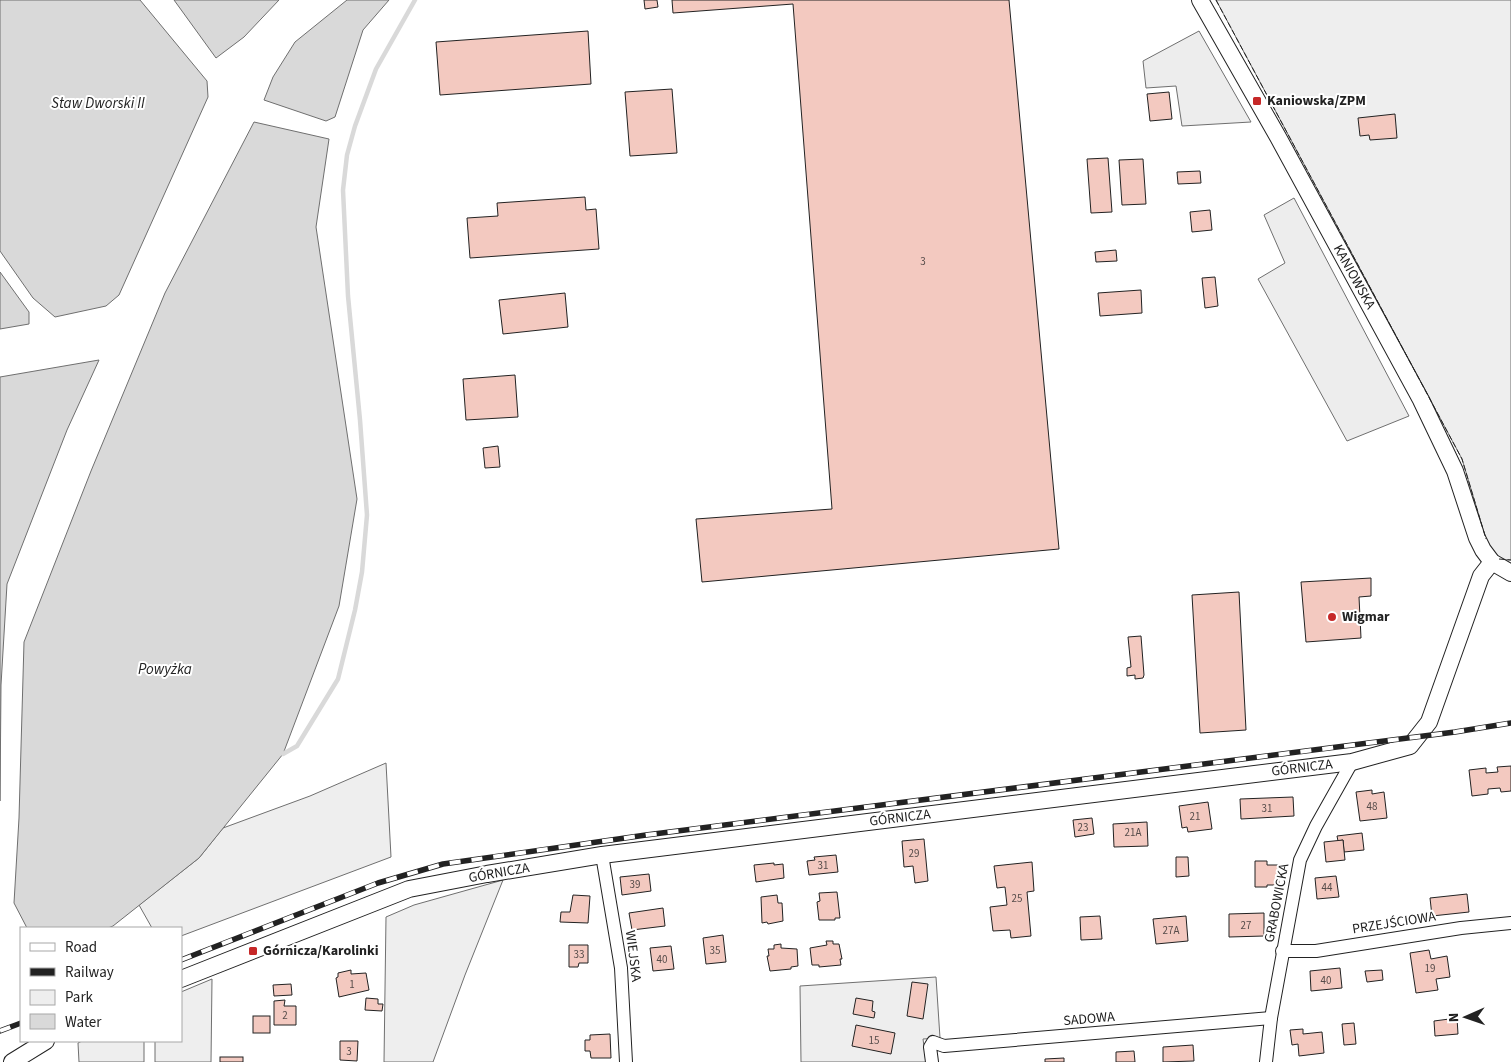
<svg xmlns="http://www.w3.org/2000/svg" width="1511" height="1062" font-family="'Source Sans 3',sans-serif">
  <rect width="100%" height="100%" fill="#fff"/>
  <g fill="#eee" stroke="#6f6f6f">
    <path d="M1216,0H1511V560L1492,559L1462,459Z"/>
    <path d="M386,763L391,857L181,936V928H152L139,905L199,858L223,828L310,796Z"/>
    <path d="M503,880L465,975L433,1062H384L386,917L414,905Z"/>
    <path d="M936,977L940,1038L923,1039L926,1062H801L800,986Z"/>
    <path d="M212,979L211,1062H155V1041H181V992Z"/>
    <path d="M82,1041H144V1062H79L78,1043Z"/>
  </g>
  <g fill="#ededed" stroke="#6f6f6f">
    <path d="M1199,31L1251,122L1182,126L1176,86L1146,88L1143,61Z"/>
    <path d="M1294,198L1409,416L1347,441L1258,279L1285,263L1264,215Z"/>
  </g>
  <g fill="#d9d9d9" stroke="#6f6f6f">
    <path d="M0,0H140L207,81L208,97L119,295L106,306L55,317L33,298L0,251Z"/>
    <path d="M174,0H279L244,37L216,58Z"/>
    <path d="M347,0H389L363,30L335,117L326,121L264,100L273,77L295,42Z"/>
    <path d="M254,122L329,139L316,227L357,499L339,606L283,754L199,858L113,926L108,928H27L14,903L19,818L24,642L91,471L165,293Z"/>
    <path d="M0,272L29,312V324L0,329Z"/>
    <path d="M99,360L67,430L7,584L1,685L0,801V377Z"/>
  </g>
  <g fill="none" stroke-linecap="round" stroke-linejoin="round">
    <path stroke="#d9d9d9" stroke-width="4.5" d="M283,754L297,746L338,679L355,610L362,572L367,515L360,420L348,296L343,190L347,155L355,126L376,69L415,0"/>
  </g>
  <g fill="#f3c9c0" stroke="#222">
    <path d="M644,0H657L658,7L645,9Z"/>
    <path d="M672,0H1009L1059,549L702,582L696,519L832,509L793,4L673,13Z"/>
    <path d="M588,31L591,84L440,95L436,42Z"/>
    <path d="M672,89L677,153L630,156L625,92Z"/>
    <path d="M1169,92L1172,119L1150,121L1147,94Z"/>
    <path d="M1395,114L1397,138L1370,140L1369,135L1360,136L1358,118Z"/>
    <path d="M1108,158L1112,212L1091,213L1087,159Z"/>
    <path d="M1143,159L1146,204L1122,205L1119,160Z"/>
    <path d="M1200,171L1201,183L1178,184L1177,172Z"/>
    <path d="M585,197L586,210L596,209L599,249L470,258L467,218L498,216L497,203Z"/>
    <path d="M1210,210L1212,230L1192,232L1190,212Z"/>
    <path d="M1116,250L1117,261L1096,262L1095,252Z"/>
    <path d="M1215,277L1218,306L1205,308L1202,278Z"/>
    <path d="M1141,290L1142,313L1100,316L1098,293Z"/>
    <path d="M565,293L568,327L503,334L499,300Z"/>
    <path d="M515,375L518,417L466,420L463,379Z"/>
    <path d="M498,446L500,467L485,468L483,448Z"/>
    <path d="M1371,578V596L1359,597L1361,638L1306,642L1301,582Z"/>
    <path d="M1239,592L1246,730L1200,733L1192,595Z"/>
    <path d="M1141,636L1144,675L1143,678L1135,679V675L1127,676V668L1131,667L1128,637Z"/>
    <path d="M1511,766V791L1501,792L1500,788L1488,789V794L1472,796L1469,770L1486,768V773L1498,772L1497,767Z"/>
    <path d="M1372,790V794L1384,792L1387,818L1360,821L1356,792Z"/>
    <path d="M1293,797L1294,816L1241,819L1240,799Z"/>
    <path d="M1208,802L1212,829L1188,832L1187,827L1182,828L1179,806Z"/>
    <path d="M1092,818L1094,834L1075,837L1073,820Z"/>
    <path d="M1147,822L1148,846L1114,847L1113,824Z"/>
    <path d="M1362,833L1364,850L1344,852L1343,840L1338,841L1337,836Z"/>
    <path d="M924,839L928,881L915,883L913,866L904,867L902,841Z"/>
    <path d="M1343,840L1345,860L1326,862L1324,842Z"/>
    <path d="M836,855L838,872L809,875L807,861L815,860L814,857Z"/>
    <path d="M1176,857H1188L1189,876L1176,877Z"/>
    <path d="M1255,861H1267V865H1278L1279,885H1267V887H1255Z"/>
    <path d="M1032,862L1034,891L1027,892L1031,936L1011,938L1010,930L993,931L990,907L1007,905L1005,887L997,888L994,866Z"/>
    <path d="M774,863V865L783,864L784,878L756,882L754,865Z"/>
    <path d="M649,874L651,891L622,895L620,877Z"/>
    <path d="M1336,876L1339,897L1317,899L1315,878Z"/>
    <path d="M837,892L840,918H835V920H819L817,902L820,901L819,893Z"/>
    <path d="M1467,894L1469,912L1432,916L1430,898Z"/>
    <path d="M573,895L590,896L588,923L560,922L561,912H570Z"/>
    <path d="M777,895L778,903H782L783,921L768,924L767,922L762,923L761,897Z"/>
    <path d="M663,908L665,926L632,930L629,913Z"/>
    <path d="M1264,913V936L1229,937V914Z"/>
    <path d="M1100,916L1102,939L1081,940L1080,917Z"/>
    <path d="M1186,916L1188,941L1156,944L1153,919Z"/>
    <path d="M723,935L726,962L706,964L703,938Z"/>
    <path d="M826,941H833V944H839L842,959H840L841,965L819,967V965H812L810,948L827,945Z"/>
    <path d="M781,944V948L797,949L798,966L791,967V969L770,971L767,956H769L768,949H774V945Z"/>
    <path d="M569,945H588V963H579L578,967H569Z"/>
    <path d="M671,946L674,969L653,971L650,948Z"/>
    <path d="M1429,950L1431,959L1447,956L1450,977L1436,979L1438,990L1416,993L1410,953Z"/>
    <path d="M1340,968L1342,988L1311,991L1310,971Z"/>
    <path d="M351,970V974L366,973L369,990L339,997L336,978L338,977V973Z"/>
    <path d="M1382,970L1383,980L1367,982L1365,971Z"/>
    <path d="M912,982L928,984L923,1019L907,1016Z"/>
    <path d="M291,984L292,995L274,996L273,985Z"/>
    <path d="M366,998L378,999V1004H383L382,1011L365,1010Z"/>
    <path d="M856,998L873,1001L872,1011L875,1012L874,1018L853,1014Z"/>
    <path d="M285,1000L284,1006H296V1025H274V1001Z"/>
    <rect x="253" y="1016" width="17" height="17"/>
    <path d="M1457,1018L1458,1034L1435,1036L1434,1021Z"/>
    <path d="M1354,1023L1356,1044L1344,1045L1342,1024Z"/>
    <path d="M856,1025L895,1033L891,1054L852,1046Z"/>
    <path d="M1303,1029V1034L1322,1032L1324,1053L1299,1056L1298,1044L1292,1045L1290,1030Z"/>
    <path d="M610,1034L611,1058H591L590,1051H585V1040H590V1035Z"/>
    <path d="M340,1041H358L357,1061L340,1060Z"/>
    <path d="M1193,1045L1194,1061L1163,1062V1047Z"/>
    <path d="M1134,1051L1135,1062H1116V1052Z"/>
    <rect x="220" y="1057" width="23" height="5"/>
    <path d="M1064,1058V1062H1045V1059Z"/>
  </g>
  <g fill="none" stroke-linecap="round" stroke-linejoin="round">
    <g stroke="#222" stroke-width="14">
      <g id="minor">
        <path d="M602,855L621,968L626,1062"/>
        <path d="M1282,951H1316L1461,928L1511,923"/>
        <path d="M932,1062L930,1047L933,1042L944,1046L1271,1018"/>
        <path d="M1266,1062L1271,1018L1300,860L1316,826L1352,762"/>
      </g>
    </g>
    <g stroke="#222" stroke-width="18">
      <g id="tertiary">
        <path d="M1200,0L1278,137L1421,400L1455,471L1477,538L1483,550L1492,562L1511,573"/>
        <path d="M181,979L409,889L487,874L602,855L1352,762L1410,746L1429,722L1481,576L1492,562"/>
        <path d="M12,1062L46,1041"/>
      </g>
    </g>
    <use href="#minor" stroke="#fff" stroke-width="12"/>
    <use href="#tertiary" stroke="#fff" stroke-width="16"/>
    <g stroke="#222" stroke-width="5.5">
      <g id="rail">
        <path d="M181,960L378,883L443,864L646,835L1455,732L1511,723"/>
        <path d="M0,1031L21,1023"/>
      </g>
    </g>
    <use href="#rail" stroke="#fff" stroke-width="4" stroke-dasharray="11" stroke-linecap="butt"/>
    <g stroke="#222" stroke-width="1" stroke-dasharray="6 2.5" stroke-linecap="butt">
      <path d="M1216,0L1462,459L1486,539"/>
      <path d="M1499,559L1511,560"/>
    </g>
  </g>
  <g fill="#c62828" stroke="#fff" stroke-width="2">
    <rect x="1252" y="96" width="10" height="10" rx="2.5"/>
    <circle cx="1332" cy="617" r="5"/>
    <rect x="248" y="946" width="10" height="10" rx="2.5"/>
  </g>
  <g text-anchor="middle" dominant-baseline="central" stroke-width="4" stroke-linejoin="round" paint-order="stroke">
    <g font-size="11" fill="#564c4a">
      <text x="923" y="261">3</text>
      <text x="1372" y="806">48</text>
      <text x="1267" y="808">31</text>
      <text x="1195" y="816">21</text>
      <text x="1083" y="827">23</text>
      <text x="1133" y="832">21A</text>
      <text x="914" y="853">29</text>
      <text x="823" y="865">31</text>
      <text x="635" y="884">39</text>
      <text x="1327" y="887">44</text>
      <text x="1017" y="898">25</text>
      <text x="1246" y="925">27</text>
      <text x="1171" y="930">27A</text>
      <text x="715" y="950">35</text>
      <text x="579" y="954">33</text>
      <text x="662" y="959">40</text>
      <text x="1430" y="968">19</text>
      <text x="1326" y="980">40</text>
      <text x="352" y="984">1</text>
      <text x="285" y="1015">2</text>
      <text x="874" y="1040">15</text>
      <text x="349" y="1051">3</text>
    </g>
    <g font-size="14" font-weight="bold" fill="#222" stroke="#fff" text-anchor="start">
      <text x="1267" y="101">Kaniowska/ZPM</text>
      <text x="1342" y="617">Wigmar</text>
      <text x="263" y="951">Górnicza/Karolinki</text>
    </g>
    <g font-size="14" fill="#222" stroke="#fff">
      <text transform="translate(1354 277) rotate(61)">KANIOWSKA</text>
      <text transform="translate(1302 768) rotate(-7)">GÓRNICZA</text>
      <text transform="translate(900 818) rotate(-7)">GÓRNICZA</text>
      <text transform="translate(499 873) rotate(-10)">GÓRNICZA</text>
      <text transform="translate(1277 903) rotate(-79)">GRABOWICKA</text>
      <text transform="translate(1394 923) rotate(-9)">PRZEJŚCIOWA</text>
      <text transform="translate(633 956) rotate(83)">WIEJSKA</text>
      <text transform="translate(1089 1019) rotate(-5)">SADOWA</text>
    </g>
    <g font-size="15" font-style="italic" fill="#222" stroke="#fff">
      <text x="98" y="103">Staw Dworski II</text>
      <text x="165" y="669">Powyżka</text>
    </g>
  </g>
  <rect x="20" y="927" width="162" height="115" fill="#ffffff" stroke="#a7a7a7"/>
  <rect x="30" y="943" width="25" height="8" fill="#ffffff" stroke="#a7a7a7"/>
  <text x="65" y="952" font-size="15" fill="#222222">Road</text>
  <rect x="30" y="968" width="25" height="8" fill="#222222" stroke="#a7a7a7"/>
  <text x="65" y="977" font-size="15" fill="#222222">Railway</text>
  <rect x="30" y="990" width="25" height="15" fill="#eeeeee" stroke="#a7a7a7"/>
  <text x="65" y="1002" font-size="15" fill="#222222">Park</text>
  <rect x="30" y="1014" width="25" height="15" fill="#d9d9d9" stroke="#a7a7a7"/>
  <text x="65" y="1027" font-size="15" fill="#222222">Water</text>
  <g transform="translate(1466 1017) rotate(268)" stroke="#ffffff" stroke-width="4" paint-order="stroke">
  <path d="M0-4L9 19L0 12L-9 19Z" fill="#222222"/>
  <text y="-8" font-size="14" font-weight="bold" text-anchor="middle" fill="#222222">N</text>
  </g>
</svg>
